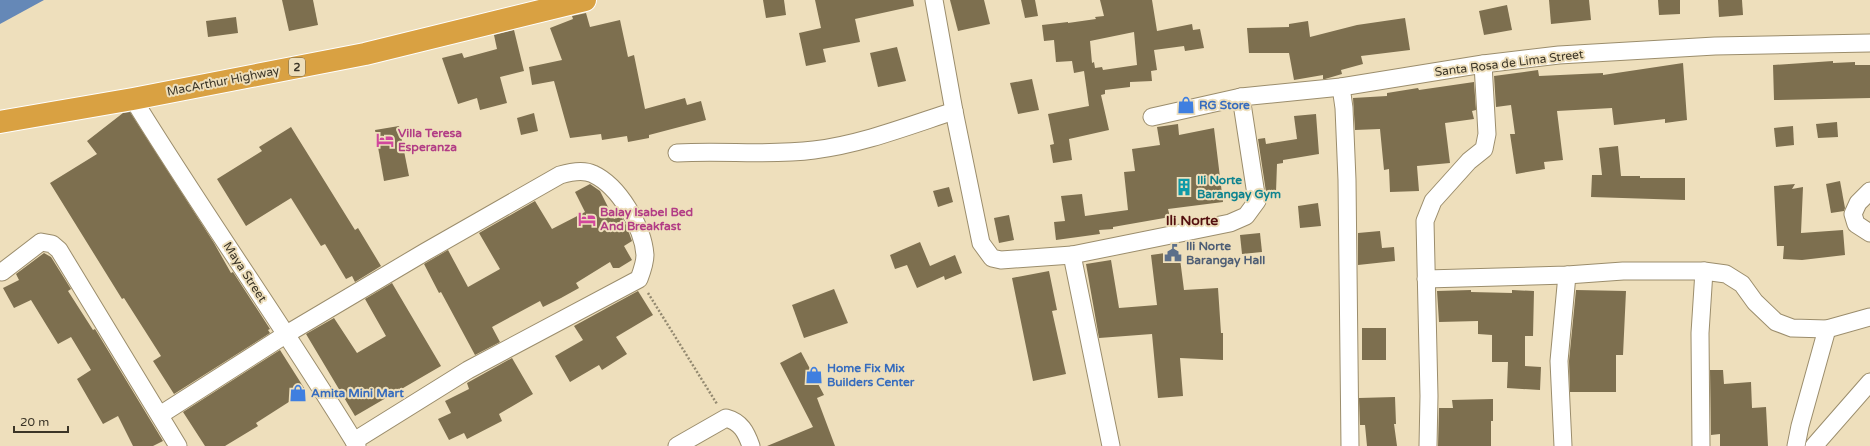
<svg xmlns="http://www.w3.org/2000/svg" width="1870" height="446" font-family="'Varela Round',sans-serif">
  <rect width="100%" height="100%" fill="#eedfbc"/>
  <path fill="#6588b7" d="M0,0H44L0,24Z"/>
  <g fill="#7d6f4f" fill-rule="evenodd">
    <path d="M282,0H313L318,25L289,31Z"/>
    <path d="M763,0H784L786,15L766,18Z"/>
    <path d="M815,0H913L914,6L855,19L860,42L823,49L826,62L806,66L799,33L821,28Z"/>
    <path d="M950,0H984L990,24L958,31Z"/>
    <path d="M1021,0H1035L1038,16L1025,18Z"/>
    <path d="M1100,0H1152L1157,31L1192,24L1193,30L1200,29L1204,48L1185,51L1184,46L1154,50L1157,70L1151,71L1152,81L1130,82V87L1105,90V94L1101,95L1109,130L1069,139L1072,160L1053,163L1050,145L1054,144L1048,114L1089,106L1084,71L1074,73L1072,61L1056,62L1054,40L1044,41L1042,25L1068,22V23L1096,19L1095,17L1104,16ZM1134,32L1137,65L1103,70L1102,67L1095,68L1094,62L1092,63L1090,41Z"/>
    <path d="M1549,0H1589L1591,20L1551,24Z"/>
    <path d="M1658,0H1680V14L1659,15Z"/>
    <path d="M1718,0H1742L1743,15L1719,17Z"/>
    <path d="M1507,5L1512,30L1484,35L1479,11Z"/>
    <path d="M586,13L590,27L620,20L628,57L634,55L645,109L685,98L687,105L701,101L706,120L649,135V138L628,142L627,136L602,140L601,134L570,138L554,81L532,85L529,67L562,60L550,28L573,19L572,16Z"/>
    <path d="M236,17L238,33L208,37L206,21Z"/>
    <path d="M1405,18L1410,50L1361,56L1363,64L1341,70L1342,74L1325,79H1323V75L1294,80L1289,53H1249L1247,28L1289,27V24L1308,21L1310,37L1357,25Z"/>
    <path d="M514,30L524,71L500,77L507,103L480,110L477,98L458,104L442,58L462,53L464,58L497,49L494,35Z"/>
    <path d="M897,47L906,81L878,87L870,53Z"/>
    <path d="M1833,61V63L1855,62V65H1870V98L1774,100L1773,65Z"/>
    <path d="M1683,63L1687,120L1665,123V119L1614,125L1612,108L1557,111L1563,160L1544,162L1545,169L1516,174L1510,134H1515L1511,105L1496,107L1494,76L1538,70L1539,76L1603,73V75Z"/>
    <path d="M1032,79L1039,110L1018,114L1010,83Z"/>
    <path d="M1474,82L1476,110L1472,111L1474,119L1445,123L1450,163L1417,166L1419,191L1390,192L1389,169L1384,170L1380,129L1355,130L1353,98L1387,96V93L1418,88L1419,90Z"/>
    <path d="M130,112L214,243L231,273L233,272L270,329L268,330L270,333L174,394L153,361L161,356L124,298L122,299L50,183L97,154L87,141L123,113Z"/>
    <path d="M534,113L538,131L521,135L517,118Z"/>
    <path d="M1316,114L1319,154L1283,160V163L1277,164L1276,192H1266L1258,139L1265,138L1266,144L1297,139L1294,116Z"/>
    <path d="M1837,122L1838,137L1818,138L1816,124Z"/>
    <path d="M1178,124L1179,135L1214,128L1223,202L1168,209L1170,217L1113,227V229L1099,230L1100,234L1056,240L1054,222L1065,221L1061,196L1082,194L1085,216L1128,210L1124,172L1135,171L1132,149L1160,145L1157,127Z"/>
    <path d="M399,126L409,176L384,181L375,130Z"/>
    <path d="M1793,126L1794,145L1776,147L1774,128Z"/>
    <path d="M291,127L355,230L358,228L381,266L355,282L352,276L346,279L325,244L321,246L291,198L246,226L217,179L262,151L259,147Z"/>
    <path d="M1618,146L1621,176H1640V178H1685V200L1591,197L1592,175H1602L1599,148Z"/>
    <path d="M1840,181L1845,208L1844,211L1831,213L1826,184Z"/>
    <path d="M590,184L600,191L614,219L621,216L626,225L632,241L624,246L632,260L619,268H613L610,262L576,283L579,288L561,298L543,307L540,301L492,327L500,342L475,355L441,292L439,293L424,264L448,250L468,287L500,269L479,233L535,201L552,229L585,212L575,192Z"/>
    <path d="M1795,184L1792,189L1803,187L1801,233L1843,230L1845,255L1802,260L1783,259L1784,246H1777L1774,186Z"/>
    <path d="M949,187L953,202L938,207L933,191Z"/>
    <path d="M1318,203L1321,226L1300,228L1298,206Z"/>
    <path d="M1009,215L1014,240L999,243L994,218Z"/>
    <path d="M1380,231L1382,248L1394,247L1395,261L1358,265V233Z"/>
    <path d="M1260,233L1262,252L1242,254L1240,235Z"/>
    <path d="M920,242L930,266L955,255L962,273L945,280L944,276L917,288L907,265L895,269L890,255Z"/>
    <path d="M1179,251L1184,290L1218,288L1221,333H1223V360L1180,358L1183,396L1158,398L1152,334L1099,338L1086,264L1111,260L1119,308L1157,305L1151,255Z"/>
    <path d="M44,253L51,257L71,289L68,291L93,330L95,329L163,441L153,446H133L118,416L103,424L77,379L91,370L71,337L58,344L31,300L14,308L3,288L19,280L16,274Z"/>
    <path d="M1049,271L1057,310L1052,311L1066,374L1033,381L1012,278Z"/>
    <path d="M392,283L441,366L355,416L306,334L334,318L357,353L386,336L365,299Z"/>
    <path d="M834,289L848,323L804,338L792,305Z"/>
    <path d="M1471,290V292L1512,293V290L1534,291L1533,336H1525V366L1541,367L1540,390L1507,388L1508,362H1492V335L1478,334V321L1439,322L1437,291Z"/>
    <path d="M1576,290L1626,291L1623,355H1616V392H1570L1569,361Z"/>
    <path d="M638,291L653,315L616,337L627,354L602,370L599,365L570,382L555,356L583,340L574,326Z"/>
    <rect x="1362" y="328" width="24" height="32"/>
    <path d="M280,350L306,391L256,423L258,426L225,446H205L183,412Z"/>
    <path d="M801,352L824,395L817,398L835,446H767L813,427L780,363Z"/>
    <path d="M512,358L533,394L499,414L502,421L467,439L464,433L449,440L438,419L451,413L445,401L469,389L467,383Z"/>
    <path d="M1710,370H1723L1724,384L1751,382L1752,408L1766,407L1768,446H1720V434L1711,435Z"/>
    <path d="M1395,397L1396,424H1394L1397,446H1367L1365,425H1360L1359,398Z"/>
    <path d="M1493,399V421H1491V446H1438L1439,408H1453L1452,400Z"/>
  </g>
  <g fill="none" stroke-linecap="round" stroke-linejoin="round">
    <g stroke="#9b8d6c" stroke-width="19">
      <g id="street">
        <path d="M934,0L954,111L981,243L992,258L1001,260L1072,255L1230,223L1246,216L1257,201L1241,97"/>
        <path d="M1341,87L1344,108L1347,180L1350,446"/>
        <path d="M133,99C205,216 285,328 357,446"/>
        <path d="M1152,117L1241,97L1341,87L1483,64L1559,55L1715,46L1870,43"/>
        <path d="M677,153C723,150 768,156 814,150C862,144 908,126 954,111"/>
        <path d="M1870,191L1858,203L1853,214L1856,224L1870,233"/>
        <path d="M1072,255L1111,446"/>
        <path d="M2,272L41,242L52,244L59,250L178,446"/>
        <path d="M1426,279L1567,275L1623,271H1704L1726,274L1742,284L1755,302L1776,322L1792,328L1827,329L1870,317"/>
        <path d="M160,415L285,335L425,252L560,175C570,172 583,169 593,174C619,186 643,227 645,255C645,263 642,271 639,279L468,370L354,441"/>
        <path d="M677,446L726,418C741,422 746,432 751,446"/>
        <path d="M1428,446L1429,396L1425,221L1433,201L1469,161L1484,149L1487,134L1483,64"/>
        <path d="M1563,446L1559,361L1567,275"/>
        <path d="M1701,446L1700,333L1704,271"/>
        <path d="M1796,446L1800,426L1827,329"/>
        <path d="M1814,446L1870,382"/>
      </g>
    </g>
    <g stroke="#fff" stroke-width="24">
      <path id="highway" d="M0,122L133,99L365,54L585,0"/>
    </g>
    <path stroke="#938970" stroke-width="2.5" stroke-dasharray="2 2" stroke-linecap="butt" d="M648,293L717,404"/>
    <use href="#street" stroke="#fff" stroke-width="17"/>
    <use href="#highway" stroke="#d9a142" stroke-width="22"/>
  </g>
  <defs>
    <g id="shop-bare" transform="scale(1.38)"><path d="M-5-2.5h2.3a2.7 3.5 0 0 1 5.4 0H5L5.5 6h-11ZM-1.5-2.5h3a1.5 2.3 0 0 0-3 0Z" fill="#3f7fe0" stroke="#eedfbc" stroke-width="2.5" paint-order="stroke"/></g>
    <g id="hotel-bare" transform="scale(1.38)"><path d="M-6-4.5h1.5V1H6V5H4.5V3h-9V5H-6ZM-4 0a1.8 1.8 0 1 1 3.6 0ZM.5 0V-2.5h3Q6-2.5 6 0Z" fill="#d1479c" stroke="#eedfbc" stroke-width="2.5" paint-order="stroke"/></g>
    <g id="building-bare" transform="scale(1.38)"><path d="M-4-6H4V6H1V3H-1V6H-4ZM-2.5-4.3h1.7v1.8h-1.7ZM.8-4.3h1.7v1.8H.8ZM-2.5-1h1.7V.8h-1.7ZM.8-1h1.7V.8H.8Z" fill="#0f9aa8" stroke="#eedfbc" stroke-width="2.5" paint-order="stroke"/></g>
    <g id="civic-bare" transform="scale(1.38)"><path d="M-.6-6.5H3V-4.5H.6V-3L4-1V1h2V6H-6V1h2V-1L-.6-3ZM-1.2 2.5V6h2.4V2.5Z" fill="#5c6f8a" stroke="#eedfbc" stroke-width="2.5" paint-order="stroke"/></g>
  </defs>
  <g fill-rule="evenodd">
    <use href="#shop-bare" x="1186" y="105"/>
    <use href="#hotel-bare" x="385" y="140"/>
    <use href="#building-bare" x="1184" y="187"/>
    <use href="#hotel-bare" x="587" y="219"/>
    <use href="#civic-bare" x="1173" y="253"/>
    <use href="#shop-bare" x="814" y="375"/>
    <use href="#shop-bare" x="298" y="393"/>
  </g>
  <g text-anchor="middle" dominant-baseline="central" stroke-width="4" stroke-linejoin="round" paint-order="stroke">
    <rect fill="#eedfbc" stroke="#716854" stroke-width="1" x="289" y="58" width="16" height="18" rx="3"/>
    <g font-size="11" font-weight="bold" fill="#3b3527">
      <text x="297" y="67">2</text>
    </g>
    <g font-size="12" fill="#3b3527" stroke="#eedfbc">
      <text transform="translate(1509 63) rotate(-7)">Santa Rosa de Lima Street</text>
      <text transform="translate(223 81) rotate(-11)">MacArthur Highway</text>
      <text transform="translate(245 272) rotate(57)">Maya Street</text>
    </g>
    <g font-size="12" font-weight="bold" fill="#366cbe" stroke="#eedfbc" text-anchor="start">
      <text x="1199" y="105">RG Store</text>
      <text x="827" y="368">Home Fix Mix<tspan x="827" dy="14">Builders Center</tspan></text>
      <text x="311" y="393">Amita Mini Mart</text>
    </g>
    <g font-size="12" font-weight="bold" fill="#b23c85" stroke="#eedfbc" text-anchor="start">
      <text x="398" y="133">Villa Teresa<tspan x="398" dy="14">Esperanza</tspan></text>
      <text x="600" y="212">Balay Isabel Bed<tspan x="600" dy="14">And Breakfast</tspan></text>
    </g>
    <g font-size="12" font-weight="bold" fill="#0d838f" stroke="#eedfbc" text-anchor="start">
      <text x="1197" y="180">Ili Norte<tspan x="1197" dy="14">Barangay Gym</tspan></text>
    </g>
    <g font-size="12" font-weight="bold" fill="#4e5e75" stroke="#eedfbc" text-anchor="start">
      <text x="1186" y="246">Ili Norte<tspan x="1186" dy="14">Barangay Hall</tspan></text>
    </g>
    <g font-size="14" font-weight="bold" fill="#530f0e" stroke="#eedfbc">
      <text x="1192" y="220">Ili Norte</text>
    </g>
  </g>
  <path d="M14 426v6h54v-6" fill="none" stroke="#3b3527" stroke-width="2"/>
  <text x="20" y="426" font-size="12" fill="#3b3527" stroke="#eedfbc" stroke-width="3" paint-order="stroke">20 m</text>
</svg>
